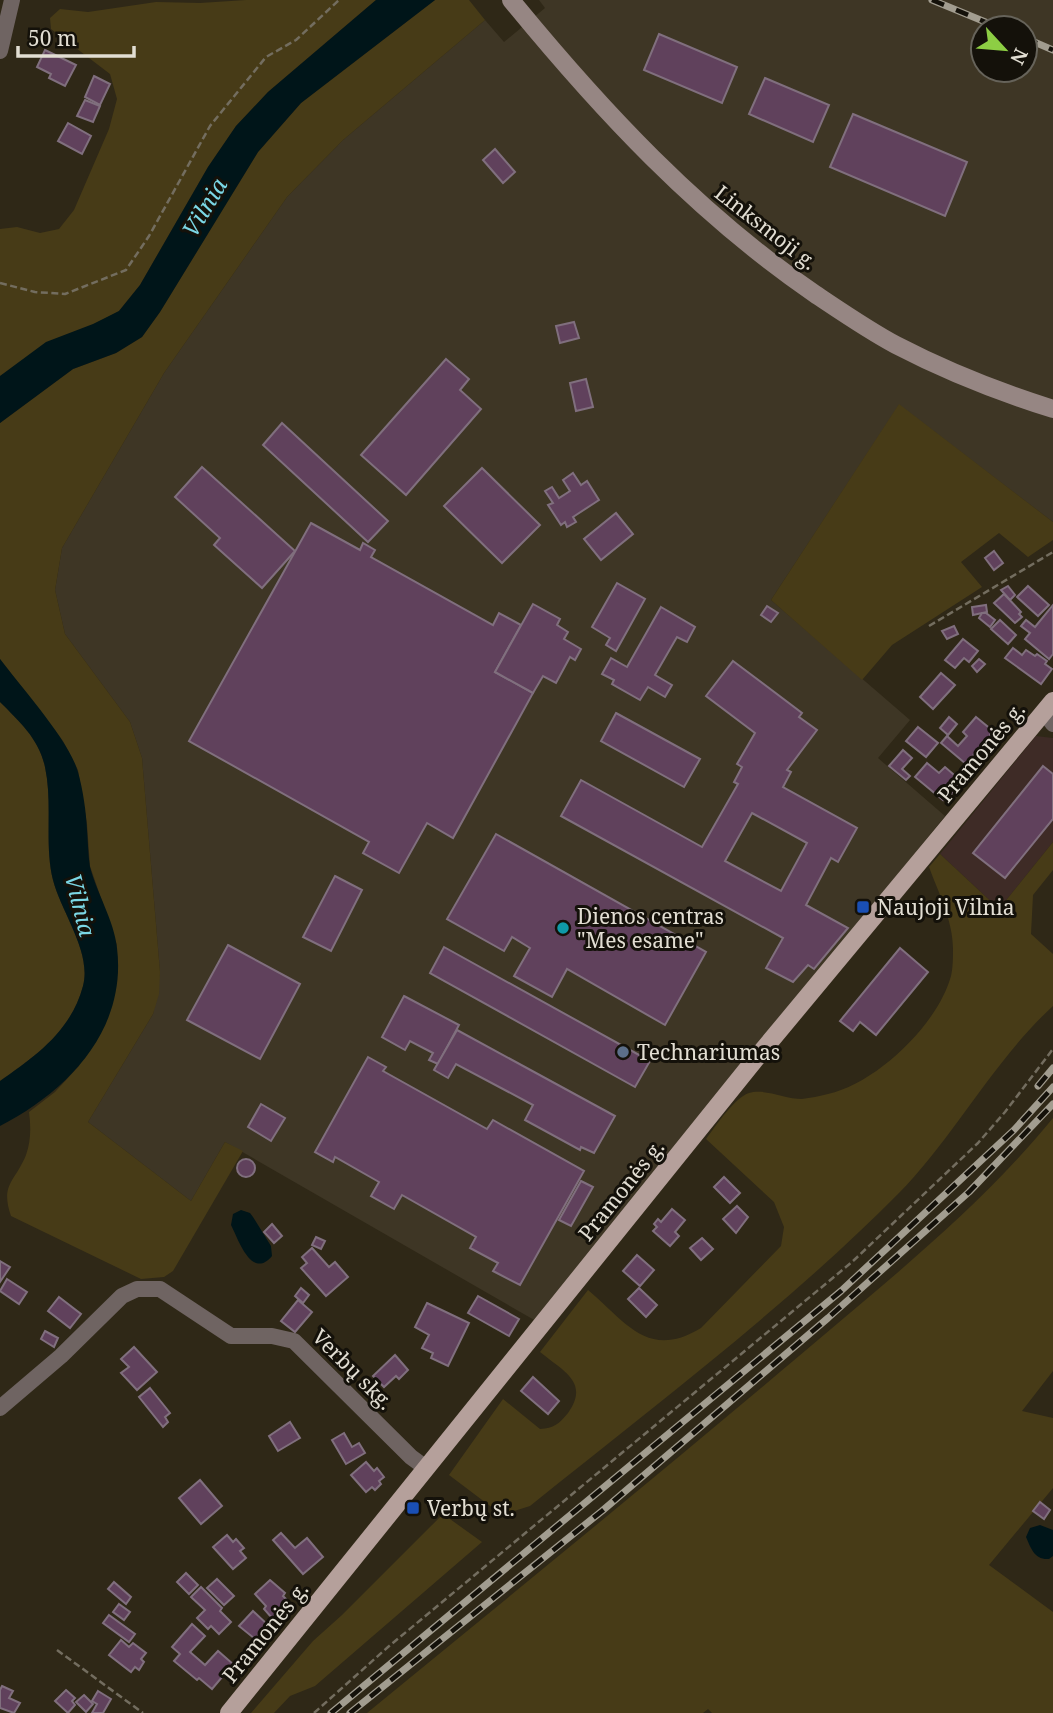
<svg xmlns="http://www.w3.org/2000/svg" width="1053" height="1713" font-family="'Noto Serif',serif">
  <rect width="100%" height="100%" fill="#2f2817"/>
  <path fill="#3e2b26" d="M1036,736L1053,738V842L999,909L940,854Z"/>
  <path fill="#3e3625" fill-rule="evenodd" d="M539,0H1053V522L899,405L771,600L910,720L878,758L945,816L536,1321L225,1142L191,1201L88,1122L153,1014L160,972L142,758L130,722L65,634L55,590L62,548L164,373L287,197L343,140L485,20L504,42L545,8ZM983,28H1025V70H983Z"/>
  <g fill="#473b17">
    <path d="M246,0H376L268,92L236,126L208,167L140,285L119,311L0,376V229L17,227L40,233L59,229L74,210L109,129L117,99L110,74L51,29L50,18L60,9L88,12L156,2L200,3Z"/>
    <path d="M435,0H469L485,20L343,140L287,197L164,373L62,548L55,590L65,634L130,722L142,758L160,972L159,994L153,1014L88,1122L191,1201L225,1142L243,1151L173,1271L164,1277L141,1279L11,1216C0,1184 15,1182 26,1155C31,1141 31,1127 29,1112L55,1092L79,1066L117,945L90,866L87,824L78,770L63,741L0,659V423L73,369L116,353L142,337L160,312L258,152L301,103Z"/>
    <path d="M899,404L1053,522V540L1028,557L999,533L961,562L982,587L892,645L862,680L771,600Z"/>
    <path d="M0,702C20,722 39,739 45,767C53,804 44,843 53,880C61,912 92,952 83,986C71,1031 36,1056 0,1081Z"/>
    <path d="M1053,842V870L1033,895L1031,934L1053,954V1006C993,1061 955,1136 898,1194C785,1308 655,1405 530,1506L502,1515L449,1475L503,1399L540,1429C554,1428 559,1424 568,1413C590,1382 563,1371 540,1352L588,1290C627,1323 648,1360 701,1328L781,1246L784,1227L774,1202L706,1139C715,1127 735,1097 749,1093C764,1088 785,1099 802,1099C810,1098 820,1096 828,1094C877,1083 938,1024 951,976C953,968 953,957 953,949C953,921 939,894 929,867L940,854L999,909Z"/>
    <path d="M1053,1118V1371L1022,1411L1053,1418V1488L989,1565L1053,1612V1713H712L708,1709L703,1713H367C511,1595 656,1477 799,1356C886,1282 980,1208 1053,1118Z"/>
    <path d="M443,1514L482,1542L315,1686L290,1696L274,1713H251L313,1641L342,1615Z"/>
  </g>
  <g fill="#001519">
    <path d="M376,0H435L301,103L258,152L160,312L142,337L116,353L73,369L0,423V376L46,342L93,324L119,311L140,285L208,167L236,126L268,92Z"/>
    <path d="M0,659C21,687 69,740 78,772C83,790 86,811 87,830C88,842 88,855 90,867C97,894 114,920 117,948C127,1030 68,1091 0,1126V1081C36,1056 71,1031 83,986C92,952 61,912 53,880C44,843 53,804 45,767C39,739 20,722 0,702Z"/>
    <path d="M241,1210L250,1213L253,1217L271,1246L272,1256C252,1280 239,1241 231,1225L233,1214Z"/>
    <path d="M1040,1525L1053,1530V1556L1049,1559C1034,1560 1031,1548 1026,1537L1030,1528Z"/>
  </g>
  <g fill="#60415c" stroke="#806f7e" stroke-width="2" fill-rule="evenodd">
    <path d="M659,34L737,67L722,103L644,70Z"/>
    <path d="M45,50L76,65L65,86L49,78L51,74L37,67Z"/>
    <path d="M94,76L110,84L100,105L85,97Z"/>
    <path d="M765,78L829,105L813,142L749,114Z"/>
    <path d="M85,100L100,106L93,122L77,116Z"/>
    <path d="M853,114L967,162L945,216L830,167Z"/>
    <path d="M68,123L91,136L82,154L58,141Z"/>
    <path d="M495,149L515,172L503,183L483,160Z"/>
    <path d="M574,322L579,338L560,343L556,326Z"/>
    <path d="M446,359L469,379L460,390L481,409L406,495L361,455Z"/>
    <path d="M586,379L593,407L576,411L570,383Z"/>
    <path d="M282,423L388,521L368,542L263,445Z"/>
    <path d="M202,467L295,551L262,588L214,545L220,538L175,497Z"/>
    <path d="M482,468L540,525L502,563L444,506Z"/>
    <path d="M573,473L581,485L587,481L599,500L573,517L576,522L567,527L565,522L561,525L548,505L553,503L545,491L552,487L559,498L570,491L563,480Z"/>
    <path d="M616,513L633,534L601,560L584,539Z"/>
    <path d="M311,523L360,550L363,543L375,550L371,557L493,625L499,613L521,625L495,672L533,693L453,838L427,823L399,873L363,853L369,842L189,741Z"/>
    <path d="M994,551L1003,563L994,570L985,558Z"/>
    <path d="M617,583L645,599L616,651L606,645L610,638L592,627Z"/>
    <path d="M1008,586L1015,595L1010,600L1001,590Z"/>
    <path d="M1028,586L1049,605L1038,616L1017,597Z"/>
    <path d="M1004,594L1021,612L1019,614L1022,617L1015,623L994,603Z"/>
    <path d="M533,604L560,619L557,625L568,632L564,639L581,649L575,660L570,657L556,683L543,676L533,693L495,672Z"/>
    <path d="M986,605L987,612L973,615L972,607Z"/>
    <path d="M1053,605V654L1049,659L1025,639L1030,633L1021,626L1026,620L1035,627Z"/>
    <path d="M767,606L778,613L771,622L761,615Z"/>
    <path d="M661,607L695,627L687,642L677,637L655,675L672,685L665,697L648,687L640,700L612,684L614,680L602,674L611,658L627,667Z"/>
    <path d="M982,613H986L995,620L990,627L979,618Z"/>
    <path d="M1000,620L1016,635L1008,644L991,629Z"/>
    <path d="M954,626L958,634L947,639L942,631Z"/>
    <path d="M963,639L978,651L969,662L964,658L955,668L945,660Z"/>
    <path d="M1013,648L1022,655L1026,650L1035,656L1037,654L1047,661L1045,664L1052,669L1041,684L1005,658Z"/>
    <path d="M979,659L985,664L977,672L972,666Z"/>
    <path d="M733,661L802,713L799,717L817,730L787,770L791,772L783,787L857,828L838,862L831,858L806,905L848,928L814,969L808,965L793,982L766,968L783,938L561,816L581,780L702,847L738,784L734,782L742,767L737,764L755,733L706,696ZM752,813L807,843L781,891L725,861Z"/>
    <path d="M941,673L955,685L933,709L920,697Z"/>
    <path d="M616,713L700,759L684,787L601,741Z"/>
    <path d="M949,717L957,724L948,735L940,728Z"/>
    <path d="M976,717L993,731L990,735L994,739L986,749L982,745L966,764L941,743L947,736L958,746L967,736L963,732Z"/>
    <path d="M918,727L938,743L926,757L906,741Z"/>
    <path d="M903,750L912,758L902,769L910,776L906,780L889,766Z"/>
    <path d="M927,763L939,773L945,767L960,780L951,795L949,793L943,800L915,777Z"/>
    <path d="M1043,766L1053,774V819L1005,878L973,853Z"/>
    <path d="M496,834L706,952L665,1025L567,969L552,997L514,976L530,948L512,937L504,951L447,919Z"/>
    <path d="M335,876L362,890L331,951L303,937Z"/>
    <path d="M228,945L300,984L260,1059L187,1020Z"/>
    <path d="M444,947L650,1061L635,1087L430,973Z"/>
    <path d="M900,948L928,972L876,1035L860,1022L853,1031L840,1021Z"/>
    <path d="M404,996L459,1025L438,1064L429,1060L433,1053L410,1041L405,1050L382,1037Z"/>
    <path d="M457,1030L615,1116L594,1153L581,1147L580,1150L525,1120L533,1105L456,1064L448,1078L434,1070Z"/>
    <path d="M368,1057L386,1067L383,1071L487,1129L493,1120L584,1171L520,1285L493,1271L498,1263L470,1248L476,1237L402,1195L394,1209L371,1196L379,1182L335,1157L333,1162L315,1152Z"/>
    <path d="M261,1104L285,1118L271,1141L248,1127Z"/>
    <circle cx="246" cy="1168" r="9"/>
    <path d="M724,1177L740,1193L730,1203L714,1187Z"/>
    <path d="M581,1181L593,1187L571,1226L559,1220Z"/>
    <path d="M737,1206L748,1217L736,1233L723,1219Z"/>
    <path d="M672,1209L685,1220L675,1232L679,1236L670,1246L653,1231L657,1227L654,1224L658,1219L661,1222Z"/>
    <path d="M272,1224L282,1236L274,1243L264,1232Z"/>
    <path d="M316,1237L325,1241L321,1249L312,1245Z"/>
    <path d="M702,1238L713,1249L701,1260L690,1248Z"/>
    <path d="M312,1248L329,1267L335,1262L348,1277L326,1296L301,1268L307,1263L302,1257Z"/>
    <path d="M637,1255L654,1270L640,1286L623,1271Z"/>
    <path d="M0,1261L10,1267L0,1282Z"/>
    <path d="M7,1279L27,1292L19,1304L0,1291Z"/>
    <path d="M301,1288L309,1295L303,1303L295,1296Z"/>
    <path d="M639,1288L657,1305L646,1317L628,1299Z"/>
    <path d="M478,1296L519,1319L509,1336L468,1313Z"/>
    <path d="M59,1297L81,1314L70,1328L48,1311Z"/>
    <path d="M298,1300L312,1312L295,1332L281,1321Z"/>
    <path d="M427,1303L469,1323L448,1366L431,1358L433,1353L422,1348L429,1335L415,1327Z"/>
    <path d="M45,1331L58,1338L54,1347L41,1339Z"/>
    <path d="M134,1347L157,1372L137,1390L121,1373L129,1367L121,1359Z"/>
    <path d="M395,1355L408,1370L399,1379L396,1376L384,1387L373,1376Z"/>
    <path d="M533,1377L559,1401L548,1414L521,1391Z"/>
    <path d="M150,1388L170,1413L165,1417L168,1422L163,1427L139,1397Z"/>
    <path d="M290,1422L300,1438L278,1451L269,1436Z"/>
    <path d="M344,1433L352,1447L359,1443L365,1453L346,1464L332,1440Z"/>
    <path d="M366,1462L374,1471L377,1468L384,1477L379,1481L381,1484L375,1490L372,1487L366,1492L351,1475Z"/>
    <path d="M200,1480L222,1506L201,1524L179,1498Z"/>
    <path d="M1040,1502L1050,1510L1044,1519L1033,1511Z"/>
    <path d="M281,1533L295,1548L307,1538L323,1557L303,1574L273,1540Z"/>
    <path d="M227,1535L233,1542L236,1539L244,1548L240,1551L246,1558L233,1569L213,1547Z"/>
    <path d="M186,1573L198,1585L189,1594L177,1582Z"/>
    <path d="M217,1579L234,1596L224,1605L207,1588Z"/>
    <path d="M270,1580L285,1593L283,1596L289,1602L272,1618L264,1609L266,1606L255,1594Z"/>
    <path d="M114,1582L131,1597L126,1604L108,1589Z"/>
    <path d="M201,1587L222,1608L220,1611L231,1622L219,1634L211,1626L208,1629L197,1618L205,1610L191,1597Z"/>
    <path d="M119,1604L130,1612L124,1620L113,1612Z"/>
    <path d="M253,1611L268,1625L255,1639L239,1626Z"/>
    <path d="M109,1615L135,1634L129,1642L103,1623Z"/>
    <path d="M192,1624L205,1636L190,1652L205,1665L218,1651L233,1664L212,1689L199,1678L197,1680L174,1661L180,1654L172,1647Z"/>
    <path d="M121,1640L129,1647L133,1643L146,1653L141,1659L144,1662L139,1670L135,1667L131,1672L109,1655Z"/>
    <path d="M2,1686L13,1691L9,1698L20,1703L14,1713L0,1708V1690Z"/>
    <path d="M66,1690L75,1698L72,1701L75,1705L68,1713L55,1701Z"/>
    <path d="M98,1691L111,1699L103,1713H92L97,1704L92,1701Z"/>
    <path d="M84,1695L93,1704L86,1712L76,1702Z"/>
  </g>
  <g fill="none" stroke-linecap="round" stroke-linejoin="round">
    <g stroke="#736d5f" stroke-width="2.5" stroke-dasharray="7 3.5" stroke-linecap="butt">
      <path d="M0,283L35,292L65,294L126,270L149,236L210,126L266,57L296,40L339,0"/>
      <path d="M929,626L1053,552"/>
      <path d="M57,1650L143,1713"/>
      <path d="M314,1713L388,1647L852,1262L978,1143L1005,1112L1053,1049"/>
    </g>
    <g stroke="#6f6462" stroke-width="16">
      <path d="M0,51L12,0"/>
      <path d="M1044,712L1053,724"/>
      <path d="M0,1408L61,1356L122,1296L137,1289H160L231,1336H272L294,1341L411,1457L426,1468"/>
    </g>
    <path stroke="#968683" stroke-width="18" d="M511,0C601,110 697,213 815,294C842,312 868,330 896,345C946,371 999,392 1053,409"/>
    <path stroke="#b5a09b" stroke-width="18" d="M229,1713L753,1062L1053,701"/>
    <g stroke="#a29d90" stroke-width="7">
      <g id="rail">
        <path d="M932,0L1000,28"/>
        <path d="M1025,38L1053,50"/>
        <path d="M1038,1086L1053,1068"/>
        <path d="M331,1713L841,1291L1014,1130L1053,1087"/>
        <path d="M350,1713L602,1511L828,1318L969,1192L1053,1104"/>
      </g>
    </g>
    <use href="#rail" stroke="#14110a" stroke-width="4.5" stroke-dasharray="13" stroke-linecap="butt"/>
  </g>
  <g fill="#1a4fb4" stroke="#14110a" stroke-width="2.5">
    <rect x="856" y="900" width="14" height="14" rx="3.5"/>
    <rect x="406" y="1501" width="14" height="14" rx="3.5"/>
  </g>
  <circle fill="#0f9aa8" stroke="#14110a" stroke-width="2.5" cx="563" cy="928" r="7"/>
  <circle fill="#5c6f8a" stroke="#14110a" stroke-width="2.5" cx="623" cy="1052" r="7"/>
  <g text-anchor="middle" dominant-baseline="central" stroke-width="6" stroke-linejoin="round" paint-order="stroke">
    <g font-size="21" fill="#e2ded3" stroke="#14110a">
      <text transform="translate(766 227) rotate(38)">Linksmoji g.</text>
      <text transform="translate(981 752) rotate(-50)">Pramonės g.</text>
      <text transform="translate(621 1190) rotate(-51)">Pramonės g.</text>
      <text transform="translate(353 1369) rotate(45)">Verbų skg.</text>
      <text transform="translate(265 1632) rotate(-51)">Pramonės g.</text>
    </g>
    <g font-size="21" fill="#e2ded3" stroke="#14110a" text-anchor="start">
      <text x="877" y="907">Naujoji Vilnia</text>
      <text x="577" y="916">Dienos centras<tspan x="577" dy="24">"Mes esame"</tspan></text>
      <text x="637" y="1052">Technariumas</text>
      <text x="427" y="1508">Verbų st.</text>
    </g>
    <g font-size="23" font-style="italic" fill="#7bd7e5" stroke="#14110a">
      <text transform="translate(204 207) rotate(-59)">Vilnia</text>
      <text transform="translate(81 905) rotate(76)">Vilnia</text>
    </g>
  </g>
  <g transform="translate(1004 49) rotate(116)"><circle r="33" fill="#14110a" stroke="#66635a" stroke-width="2"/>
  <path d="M0-5L12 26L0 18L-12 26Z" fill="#8dce44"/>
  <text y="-10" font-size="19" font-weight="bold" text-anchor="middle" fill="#e2ded3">N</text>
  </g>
  <path d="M18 46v10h116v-10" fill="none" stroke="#e2ded3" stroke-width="3.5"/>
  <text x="28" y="46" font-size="21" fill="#e2ded3" stroke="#14110a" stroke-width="5" paint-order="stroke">50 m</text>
</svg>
